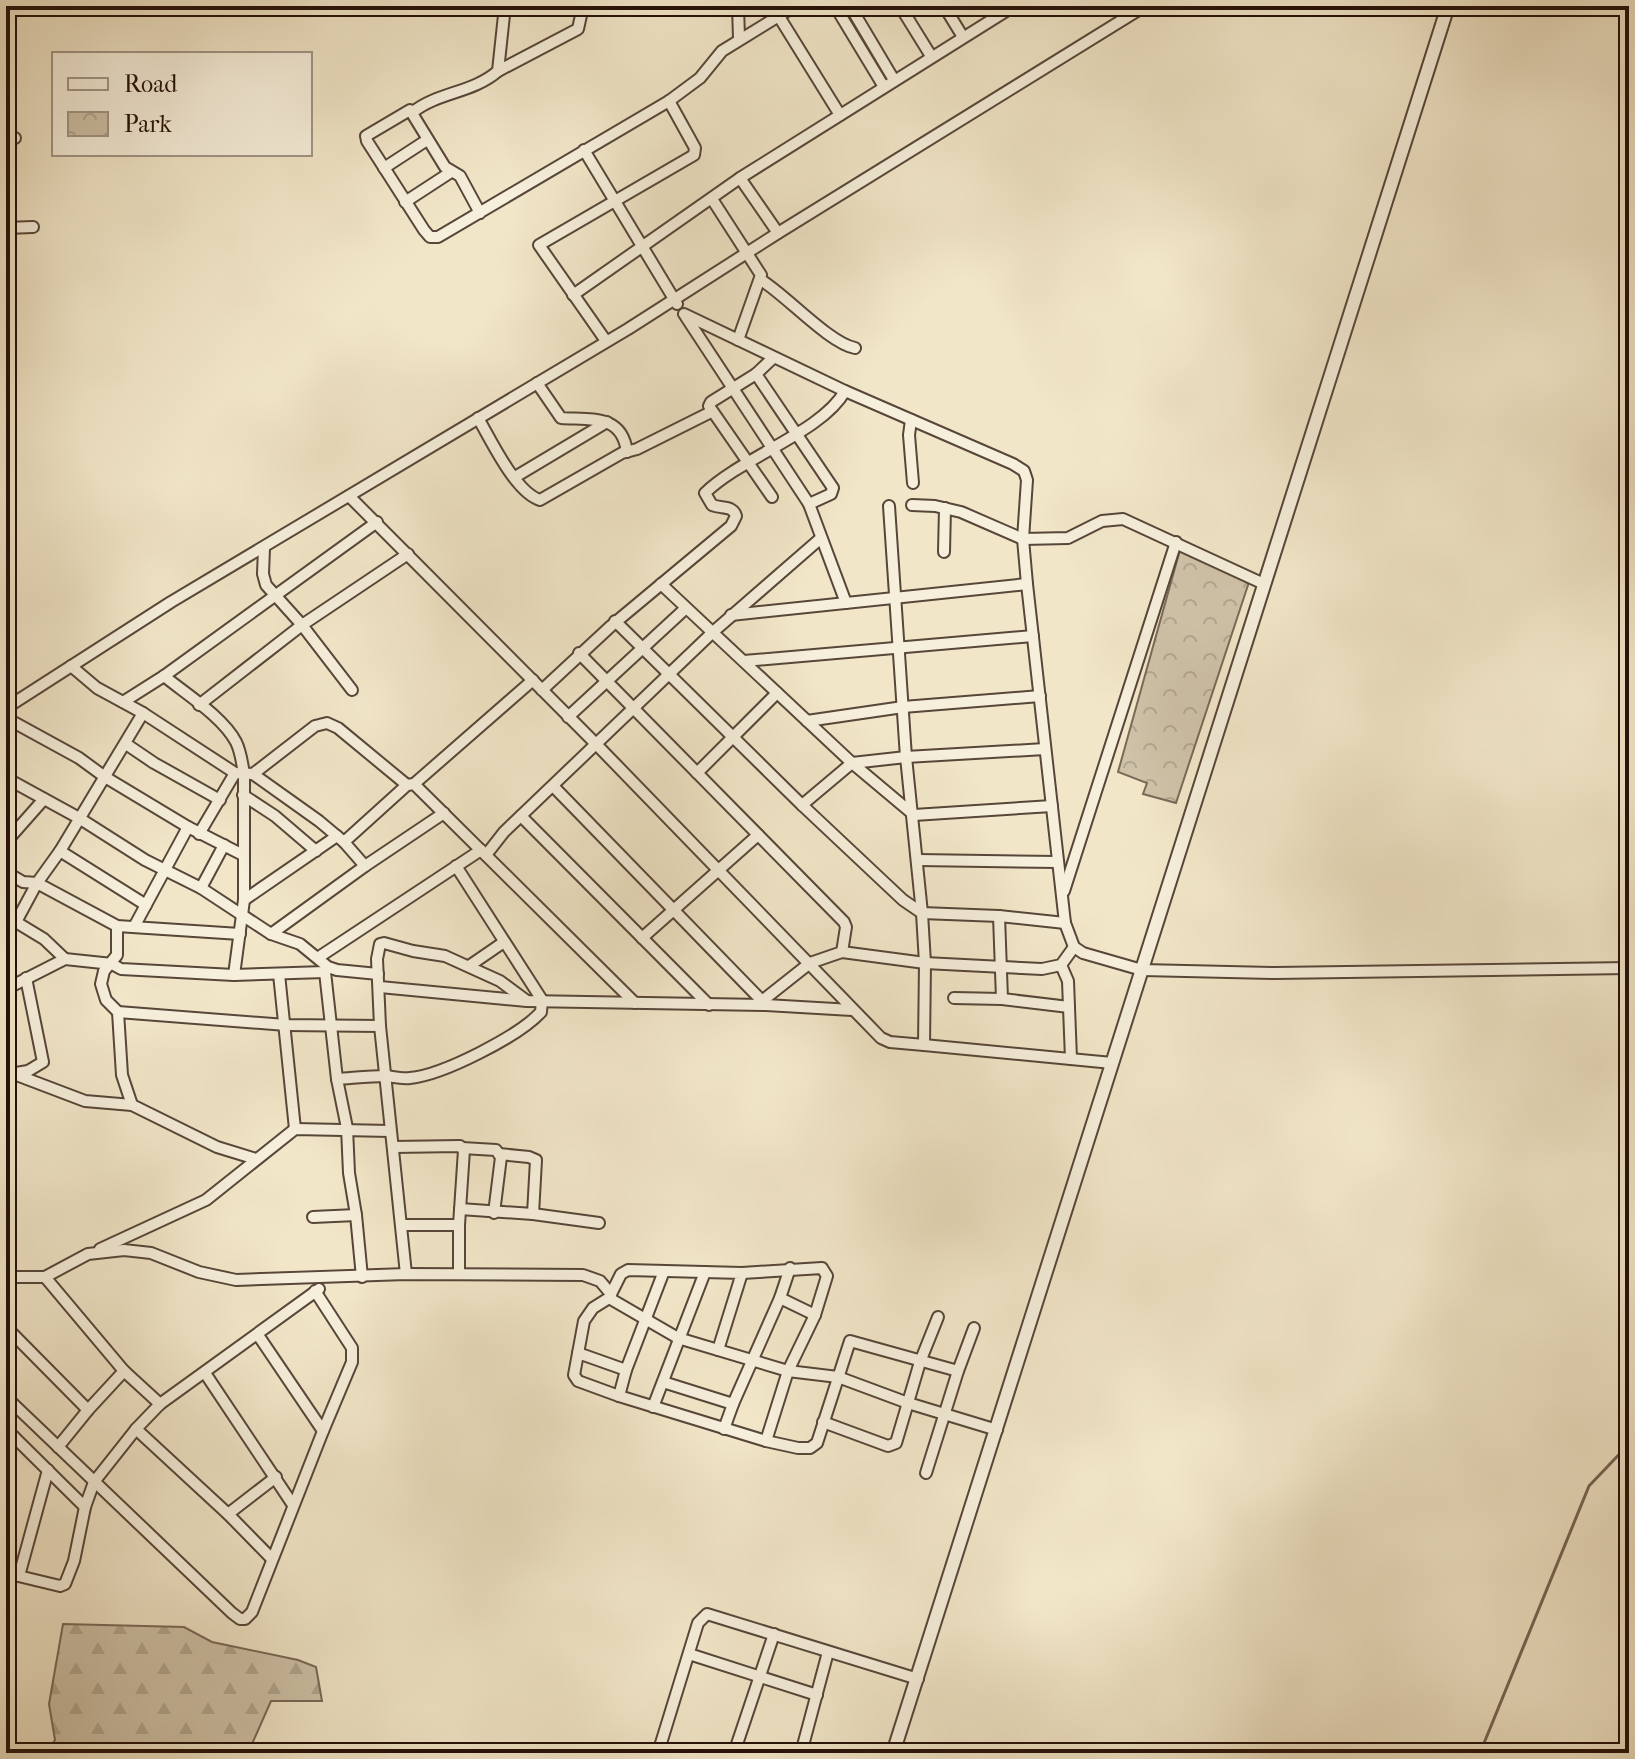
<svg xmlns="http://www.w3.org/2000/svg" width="1635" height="1759" font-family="'IM FELL French Canon',serif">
  <defs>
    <pattern id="forest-firs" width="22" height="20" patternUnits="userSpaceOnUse" patternTransform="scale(2)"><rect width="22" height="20" fill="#cec2a8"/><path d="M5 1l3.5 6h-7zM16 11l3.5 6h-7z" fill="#b1a68f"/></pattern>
    <pattern id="park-crowns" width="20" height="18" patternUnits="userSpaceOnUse" patternTransform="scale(2)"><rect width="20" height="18" fill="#cec2a8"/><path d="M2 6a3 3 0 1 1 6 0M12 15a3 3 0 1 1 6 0" fill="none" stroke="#b1a68f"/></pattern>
  </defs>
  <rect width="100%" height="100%" fill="#f1e6c8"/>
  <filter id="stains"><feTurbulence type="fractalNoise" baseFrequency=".0025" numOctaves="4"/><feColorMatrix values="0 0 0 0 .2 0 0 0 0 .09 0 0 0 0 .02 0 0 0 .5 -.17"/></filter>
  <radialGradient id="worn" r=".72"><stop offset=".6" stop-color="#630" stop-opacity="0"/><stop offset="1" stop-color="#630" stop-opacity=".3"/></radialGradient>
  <path fill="url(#forest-firs)" stroke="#796958" stroke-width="2" d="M63,1624L184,1627L212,1642L298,1660L316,1667L322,1701H271L248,1753H46L55,1740L49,1704Z"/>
  <path fill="url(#park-crowns)" stroke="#796958" stroke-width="2" d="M1180,550L1249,582L1176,803L1143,794L1147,783L1118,772Z"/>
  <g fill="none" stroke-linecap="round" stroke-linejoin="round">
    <path stroke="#756555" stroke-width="3" d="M1480,1753L1589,1486L1629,1444"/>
    <g stroke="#574639" stroke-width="14">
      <g id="minor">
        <path d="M738,6L739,38"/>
        <path d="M779,6L778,15L840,115"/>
        <path d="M835,6L884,87"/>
        <path d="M850,6L894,80"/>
        <path d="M900,6L931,56"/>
        <path d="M944,6L963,37"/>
        <path d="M498,71L578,29L583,6"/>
        <path d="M413,112C438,92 473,93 498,71L504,15L509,6"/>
        <path d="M6,138H15"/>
        <path d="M584,150L677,304"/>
        <path d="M384,168L427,140"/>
        <path d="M740,178L778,233"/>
        <path d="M712,199L761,275L738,340"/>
        <path d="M405,202L451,172"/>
        <path d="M480,213L460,176L445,167L410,110L366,136L367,141L424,230L430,237H438L669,101L700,78L722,51L795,6"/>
        <path d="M6,228L33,227"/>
        <path d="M761,280C787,296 829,343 855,348"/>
        <path d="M573,295L740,178L1014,6"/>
        <path d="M684,314L845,391L1013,464L1024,471L1027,480L1023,539L1027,584L1065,923L1074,947L1083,953L1142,970L1275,973L1629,968"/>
        <path d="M686,317L809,504L846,603"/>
        <path d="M606,341L539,245L694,155L695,148L669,101"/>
        <path d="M773,358L756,374L833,488L831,494L809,504"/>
        <path d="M756,374L711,402L709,406L772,497"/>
        <path d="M537,383L561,418C592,420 622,414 627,452"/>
        <path d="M478,418C491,440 515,492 540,500L622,453L637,449L711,412"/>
        <path d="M911,420L909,435L913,483"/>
        <path d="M515,477L607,422"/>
        <path d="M349,496L596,744L881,1038L890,1042L924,1045L1112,1063"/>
        <path d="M912,505L935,506L961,512L1023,539L1068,538L1102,521L1123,519L1264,584"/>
        <path d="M889,506L906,757L922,913L925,963L924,1045"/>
        <path d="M264,548L263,574L266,585L302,625L352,690"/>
        <path d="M944,552L945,508"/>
        <path d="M661,584L852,763L914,815L1052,806"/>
        <path d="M731,615L1027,584"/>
        <path d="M615,621L802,805L903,900L922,913L999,916L1065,923"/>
        <path d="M579,653L844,922L846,927L842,952L810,963L762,1001"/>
        <path d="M744,661L1033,636"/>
        <path d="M71,666L97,688L143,713L235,773L253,774L319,821L344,842L365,866"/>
        <path d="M164,676C186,694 223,717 236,742C241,752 242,763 244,774V900L234,975"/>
        <path d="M542,690L611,626L731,526L736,516C733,505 722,509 712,505L705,493C742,457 822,432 845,391"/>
        <path d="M123,702L164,676L377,522"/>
        <path d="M199,705L302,625L408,554"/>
        <path d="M6,708L171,602L628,329L778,233L1145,6"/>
        <path d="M568,717L686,608"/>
        <path d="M6,718L79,758L105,777L188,827L243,855"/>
        <path d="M807,721L903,707L1040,696"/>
        <path d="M126,744L154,763L220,800"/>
        <path d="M697,773L777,693"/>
        <path d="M253,774L315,726L327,723L338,728L407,785"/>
        <path d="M6,778L79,818L145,860L201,888L271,934L300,944L328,967L337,970L378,974"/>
        <path d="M414,784L533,680"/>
        <path d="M553,786L766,1005"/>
        <path d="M243,795L275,816L316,851"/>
        <path d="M802,805L852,763L906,757L1045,749"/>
        <path d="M521,816L709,1005"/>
        <path d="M199,834L235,773"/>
        <path d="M6,842L44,799"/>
        <path d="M344,842L407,785L414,784L635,1003"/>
        <path d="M60,851L146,905"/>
        <path d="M486,855L504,832L713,632L821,538"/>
        <path d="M918,860L1058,862"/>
        <path d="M6,872L23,882L37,883L117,926L240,934"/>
        <path d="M201,888L224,845"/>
        <path d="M1064,891L1176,542"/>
        <path d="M244,900L337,836"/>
        <path d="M6,914L16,922L37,883L60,851L143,713"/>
        <path d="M999,916L1002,999L1069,1007"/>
        <path d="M16,922L44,939L65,959"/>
        <path d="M117,926V955L104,971L101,984L106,1000L118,1012L286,1025L380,1026"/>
        <path d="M134,927L188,827"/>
        <path d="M271,934L365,866L444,813"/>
        <path d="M642,938L758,835"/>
        <path d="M842,952L925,963L1042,969L1061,965L1074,947"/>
        <path d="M319,957L481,850"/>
        <path d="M1061,965L1068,981L1071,1059"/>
        <path d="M469,966L504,942"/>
        <path d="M327,968L325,972L337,1079L347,1128L349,1173L356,1215L362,1277"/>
        <path d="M279,974L295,1129"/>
        <path d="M380,987L527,1001L766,1005L852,1010"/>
        <path d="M6,989L65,959L112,964L121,969L234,975L325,972"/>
        <path d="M954,998L1002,999"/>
        <path d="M118,1012L122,1075L132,1105L217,1147L256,1159"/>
        <path d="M6,1071L85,1101L132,1105"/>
        <path d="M16,1073L28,1071L43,1062L26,978"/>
        <path d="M337,1079C353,1078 370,1076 386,1076C394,1077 402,1079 410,1078C443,1075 519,1036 541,1012L542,1000L456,866"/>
        <path d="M393,1147L460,1146L464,1150L459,1225V1274"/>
        <path d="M462,1148L496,1150L501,1157L494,1213"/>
        <path d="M499,1154L529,1157L536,1160L533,1214"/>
        <path d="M460,1209L533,1214L599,1223"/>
        <path d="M313,1217L356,1215"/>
        <path d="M402,1225H459"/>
        <path d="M100,1249L206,1200L295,1129L390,1131"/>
        <path d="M742,1273L822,1268L827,1276L815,1315L788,1371L766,1441"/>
        <path d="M406,1274L380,1026L377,959L380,944L384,943L413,951L445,956L500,981L527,1001"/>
        <path d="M6,1277H45L88,1254L124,1250L151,1253L199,1272L236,1280L406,1274L583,1275L600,1281L611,1294"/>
        <path d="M45,1277L124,1371L160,1404"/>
        <path d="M609,1298L678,1338L788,1371L838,1377L908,1403L997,1430"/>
        <path d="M780,1298L815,1315"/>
        <path d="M6,1327L88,1410"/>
        <path d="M258,1335L323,1431"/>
        <path d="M718,1350L742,1273L628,1270L621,1274L609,1298L593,1308L584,1321L574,1375L578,1381L619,1396L766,1441L798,1448H810L817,1443L850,1341L958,1371"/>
        <path d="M578,1353L626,1370"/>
        <path d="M205,1373L293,1505"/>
        <path d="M663,1382L733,1404L780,1298L790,1268"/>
        <path d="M619,1396L626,1370L664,1271"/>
        <path d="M6,1397L232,1613L240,1619H245L252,1612L323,1431L352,1362V1348L315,1291"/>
        <path d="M653,1407L705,1272"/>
        <path d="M823,1422L888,1446L896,1443L920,1362L938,1317"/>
        <path d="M6,1429L85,1507"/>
        <path d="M136,1429L228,1514L272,1559"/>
        <path d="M724,1429L733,1404"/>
        <path d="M58,1447L88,1410L124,1371"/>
        <path d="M6,1461L14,1437"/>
        <path d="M926,1473L958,1371L974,1328"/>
        <path d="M228,1514L276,1477"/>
        <path d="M6,1573L60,1586L65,1584L74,1561L85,1507L94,1482L136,1429L160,1404L319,1289"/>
        <path d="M19,1576L48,1470"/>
        <path d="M689,1654L817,1695"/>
        <path d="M658,1753L698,1623L707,1614L918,1679"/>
        <path d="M734,1753L774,1634"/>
        <path d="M801,1753L828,1652"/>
      </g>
    </g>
    <g stroke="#574639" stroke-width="16">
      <path id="tertiary" d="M893,1753L1448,6"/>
    </g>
    <use href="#minor" stroke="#f6efdb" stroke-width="10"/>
    <use href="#tertiary" stroke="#f6efdb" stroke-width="12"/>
  </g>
  <rect width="1635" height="1759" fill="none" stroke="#f1e6c8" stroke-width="32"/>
  <rect x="8" y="8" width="1619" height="1743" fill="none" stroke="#241009" stroke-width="4"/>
  <rect x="16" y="16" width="1603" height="1727" fill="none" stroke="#241009" stroke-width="2"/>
  <rect x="52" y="52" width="260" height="104" fill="#f6efdb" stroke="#a29687" stroke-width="2"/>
  <rect x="68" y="78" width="40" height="12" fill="#f6efdb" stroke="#a29687" stroke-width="2"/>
  <text x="124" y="92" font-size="24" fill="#241009">Road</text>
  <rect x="68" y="112" width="40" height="24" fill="url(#park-crowns)" stroke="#a29687" stroke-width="2"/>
  <text x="124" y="132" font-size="24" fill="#241009">Park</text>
  <rect width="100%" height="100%" filter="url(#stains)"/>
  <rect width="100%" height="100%" fill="url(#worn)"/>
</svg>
